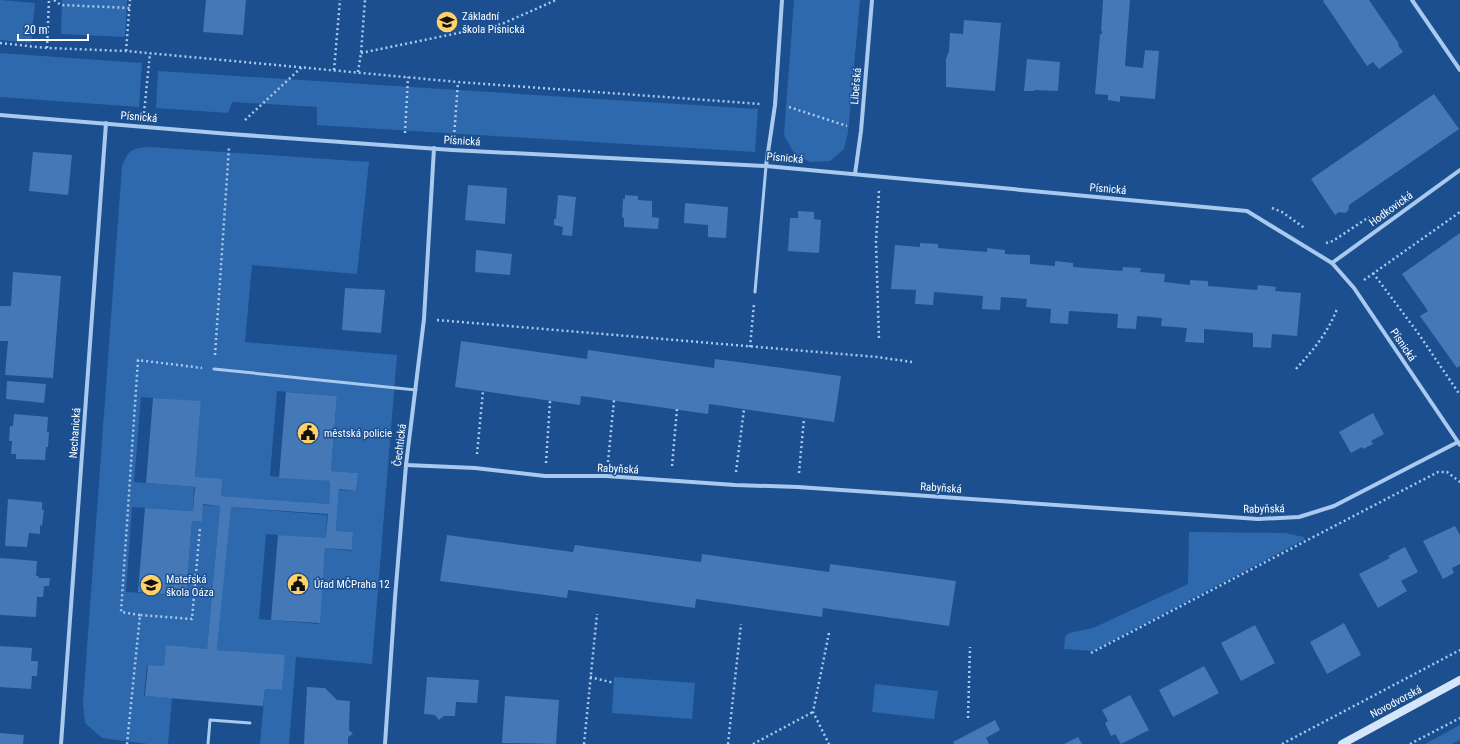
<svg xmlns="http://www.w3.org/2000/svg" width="1460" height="744" font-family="'Roboto Condensed',sans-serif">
  <rect width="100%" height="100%" fill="#1b4f8f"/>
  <g fill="#2e69ad">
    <path d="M0,0L35,3L31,43L0,40Z"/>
    <path d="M62,0H127L125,37L61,34Z"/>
    <path d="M794,0H860L848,133L844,149L830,161L810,162L795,155L784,135Z"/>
    <path d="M0,53L142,63L139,107L0,97Z"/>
    <path d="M158,71L758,109L755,152L317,125V107L232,102L228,113L156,108Z"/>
    <path d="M150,147L369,162L357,274L252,265L245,342L397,355L372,664L296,657L289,744H260L265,689L282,690L284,656L217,650L230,507L327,515L326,539L266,534L259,619L319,624L325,548L352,551L353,532L336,531L339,490L356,491L357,473L331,471L337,396L277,391L270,476L330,481L329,504L220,496L195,477L201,402L141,397L134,482L194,487L193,511L132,507L126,592L186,596L192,521H201L203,505L220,506L207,649L166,646L164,667L147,665L144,696L172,698L168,744H148L102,738L85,723L83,703L122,166C129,150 131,148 150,147Z"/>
    <path d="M1189,532L1285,533L1304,537L1305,539L1093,651L1064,649L1065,637L1069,633L1093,628L1188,584Z"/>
    <path d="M614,677L695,683L692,719L612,713Z"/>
    <path d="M875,684L938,691L934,719L872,712Z"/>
    <path d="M1460,725V740L1452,744H1425Z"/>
  </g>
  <g fill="#4478b7">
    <path d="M206,0H246L243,35L203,32Z"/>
    <path d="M1103,0H1130L1125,66L1143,68L1145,50L1159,51L1155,99L1120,96V102L1108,100V95L1095,94L1100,34H1102V31H1101Z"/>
    <path d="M1324,0H1369L1399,44L1398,45L1403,52L1379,69L1373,62L1367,66L1323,1Z"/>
    <path d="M964,20L1001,23L995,91L946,87V59L949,51L950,33L963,34Z"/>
    <path d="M1027,59L1060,62L1058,91L1034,90V91H1024Z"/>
    <path d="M1434,94L1459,129L1349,205L1348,211L1345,213L1339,212L1335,215L1311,179Z"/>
    <path d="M33,152L72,155L68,195L29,191Z"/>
    <path d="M468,185L507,188L505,224L465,220Z"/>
    <path d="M558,195L576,197L572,236L562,235L563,227L554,225V219H556Z"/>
    <path d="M625,195L638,196V200L652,201V217L659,218L658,229L624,227V218L622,217L623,199H625Z"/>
    <path d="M685,203L728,207L726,238L708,237V225L684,223Z"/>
    <path d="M798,211L814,212V219L821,220L819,253L788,251L790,218H798Z"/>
    <path d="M1460,233V366L1457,368L1420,316L1428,311L1402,274Z"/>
    <path d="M920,243L938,244V248L987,252V248L1005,250V254L1030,255V264L1055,266V261L1073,263V267L1122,271L1123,267L1141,268L1140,272L1165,274L1164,282L1190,285V280L1208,281V286L1257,290L1258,285L1276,287L1275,291L1301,293L1297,336L1272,334L1271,348L1253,347V333L1204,329V343L1185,342L1187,328L1161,326L1162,318L1137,316L1136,329L1117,328L1118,314L1069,311L1068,324L1050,323L1051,309L1026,307L1027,299L1001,297L1000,310L982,309L983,296L934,292L933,305L915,304L916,290L891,289L895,245L920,247Z"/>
    <path d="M476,250L512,254L510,275L475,272Z"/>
    <path d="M13,272L61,276L53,378L5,375L8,341H0V306H11Z"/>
    <path d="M345,288L385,290L381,333L342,330Z"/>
    <path d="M461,341L587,359L588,350L714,368L715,359L841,376L834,422L709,404L708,414L581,396L580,405L455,387Z"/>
    <path d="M7,381L46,384L44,403L6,399Z"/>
    <path d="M286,392L337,396L331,471L358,473L356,491L339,489L336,531L353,532L352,550L325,548L320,623L271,620L278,535L326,538L328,514L231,507L217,650L285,655L282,690L265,689L263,706L145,696L148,665L164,666L166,645L207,649L220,506L203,504L202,521H192L186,596L138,592L145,508L193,511L195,487L146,483L153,398L201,401L195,477L222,479L221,496L329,504L330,481L279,478Z"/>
    <path d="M1373,413L1384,434L1371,441L1373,444L1363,449L1362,447L1351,453L1339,432Z"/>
    <path d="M14,414L48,417L47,432H49L48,447H46L45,460L16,459V454H11L12,441H9L10,426H13Z"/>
    <path d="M8,499L42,502V510H44L42,526L40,525V534L29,533L27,547L5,546Z"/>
    <path d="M1455,526L1460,535V564L1452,568L1454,573L1443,579L1423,541Z"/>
    <path d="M447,535L573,552L575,545L701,562L702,554L829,572L830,564L956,581L949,626L823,608L822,617L696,599L695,608L568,590L567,598L440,581Z"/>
    <path d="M1405,547L1418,572L1401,581L1407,591L1378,608L1359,574L1390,558L1388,556Z"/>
    <path d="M0,558L37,561L36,576H39L38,578H50L49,586H44L43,597H37L36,617L0,615Z"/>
    <path d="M1344,623L1361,655L1327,674L1310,642Z"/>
    <path d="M1255,625L1275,663L1241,681L1221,643Z"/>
    <path d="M0,646L32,648L31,661H38L37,676H32L31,689L0,687Z"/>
    <path d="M1204,666L1219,693L1173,717L1159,690Z"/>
    <path d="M427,677L479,680L477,703L456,702L455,716H444L439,720L435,715L424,714Z"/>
    <path d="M307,687L325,688L337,700L350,701L349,730L353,734L348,737V744H304Z"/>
    <path d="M1130,695L1149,730L1121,744L1115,734L1111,736L1105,723L1108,721L1102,710Z"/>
    <path d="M505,696L559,700L556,744L502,743Z"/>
    <path d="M995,720L1000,730L986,738L989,744H954L953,742Z"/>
    <path d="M0,733L24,735L23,744H0Z"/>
    <path d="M1078,737L1082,744H1064Z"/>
  </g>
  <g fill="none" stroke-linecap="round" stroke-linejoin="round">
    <g stroke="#a9c9ee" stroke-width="2.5" stroke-dasharray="2 3" stroke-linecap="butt">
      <path d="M54,0L61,5L130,8"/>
      <path d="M0,43L47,48L126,51L458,82L761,104"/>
      <path d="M47,48L49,0"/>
      <path d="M126,51L130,0"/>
      <path d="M361,53L502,24L556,0"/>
      <path d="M334,70L340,0"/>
      <path d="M358,72L361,53L365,0"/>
      <path d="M789,107L847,126"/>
      <path d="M144,113L150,53"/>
      <path d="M245,120L302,67"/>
      <path d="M405,133L408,77"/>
      <path d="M454,137L458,82"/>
      <path d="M879,191L876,242L879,340"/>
      <path d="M1272,208L1282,212L1306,229"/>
      <path d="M1326,243L1333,241L1369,217"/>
      <path d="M1373,273L1418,333L1460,395"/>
      <path d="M1364,280L1460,212"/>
      <path d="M437,320L877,357L912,362"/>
      <path d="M750,347L754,304"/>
      <path d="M215,355L229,147"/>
      <path d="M1296,369C1314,349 1327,334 1337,309"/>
      <path d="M477,454L483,391"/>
      <path d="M608,462L614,400"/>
      <path d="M546,463L550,401"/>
      <path d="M672,466L677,409"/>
      <path d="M736,472L744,409"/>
      <path d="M799,473L804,418"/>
      <path d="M140,615L121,612L138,360L202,368"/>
      <path d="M829,633L813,712L829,744"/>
      <path d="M1091,653L1438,472H1447L1460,482"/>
      <path d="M590,677L614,683"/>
      <path d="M968,718L970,647"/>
      <path d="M127,744L140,615L192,619L200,527"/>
      <path d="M584,744L597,614"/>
      <path d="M728,744L741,624"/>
      <path d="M753,744L813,712"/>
      <path d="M1282,744L1460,650"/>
      <path d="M1410,744L1460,718"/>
    </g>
    <g stroke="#a9c9ee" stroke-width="3">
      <path d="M755,292L766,166"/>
      <path d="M214,369L416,390"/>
      <path d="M208,744L210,720L250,723"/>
    </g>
    <g stroke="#a9c9ee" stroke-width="4">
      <path d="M1412,0L1460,70"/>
      <path d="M0,115L230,134L452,150L766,166L1247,211L1332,263L1354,288L1460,445"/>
      <path d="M766,166L775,105L782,0"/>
      <path d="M855,174L861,131L872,0"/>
      <path d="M1332,263L1460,170"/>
      <path d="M406,465L475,468L545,476H606L735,485L798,487L1258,519L1299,517L1334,506L1458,442"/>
      <path d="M61,744L106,123"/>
      <path d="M385,744L395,598L406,465L424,319L434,148"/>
    </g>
    <path stroke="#d6e6fa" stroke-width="8" d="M1342,744L1460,680"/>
  </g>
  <defs>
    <g id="school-disc" transform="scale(1.15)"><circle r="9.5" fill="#ffd166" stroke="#1b4f8f"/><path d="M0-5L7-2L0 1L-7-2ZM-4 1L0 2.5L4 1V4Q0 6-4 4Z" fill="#111"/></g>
    <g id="civic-disc" transform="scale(1.15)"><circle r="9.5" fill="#ffd166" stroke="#1b4f8f"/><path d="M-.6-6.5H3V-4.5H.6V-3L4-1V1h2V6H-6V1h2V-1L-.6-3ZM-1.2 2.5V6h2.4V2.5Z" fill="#111"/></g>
  </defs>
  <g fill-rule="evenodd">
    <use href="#school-disc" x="447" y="22"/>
    <use href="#civic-disc" x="308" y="433"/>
    <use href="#civic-disc" x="298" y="584"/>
    <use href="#school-disc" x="151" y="585"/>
  </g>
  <g text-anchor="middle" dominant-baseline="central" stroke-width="3" stroke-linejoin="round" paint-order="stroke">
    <g font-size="11" fill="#fff" stroke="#1b4f8f" text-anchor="start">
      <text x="462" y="16">Základní<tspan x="462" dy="13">škola Písnická</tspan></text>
      <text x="324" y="433">městská policie</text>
      <text x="166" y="579">Mateřská<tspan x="166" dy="13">škola Oáza</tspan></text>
      <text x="314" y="584">Úřad MČPraha 12</text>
    </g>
    <g font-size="11" fill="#fff" stroke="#1b4f8f">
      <text transform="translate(856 86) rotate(-85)">Libeřská</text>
      <text transform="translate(139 117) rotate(5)">Písnická</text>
      <text transform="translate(462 141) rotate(3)">Písnická</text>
      <text transform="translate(785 158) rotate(5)">Písnická</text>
      <text transform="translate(1108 189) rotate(5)">Písnická</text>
      <text transform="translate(1391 209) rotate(-36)">Hodkovická</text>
      <text transform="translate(1403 345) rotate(56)">Písnická</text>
      <text transform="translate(75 433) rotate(-86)">Nechanická</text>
      <text transform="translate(400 445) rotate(-83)">Čechtická</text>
      <text transform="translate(618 469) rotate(3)">Rabyňská</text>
      <text transform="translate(941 488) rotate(4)">Rabyňská</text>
      <text transform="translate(1264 509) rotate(-1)">Rabyňská</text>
      <text transform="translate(1396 702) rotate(-28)">Novodvorská</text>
    </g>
  </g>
  <path d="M18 34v6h70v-6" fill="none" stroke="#ffffff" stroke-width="2"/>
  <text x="24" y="34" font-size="12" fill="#ffffff" stroke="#1b4f8f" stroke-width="3" paint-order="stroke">20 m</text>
</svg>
